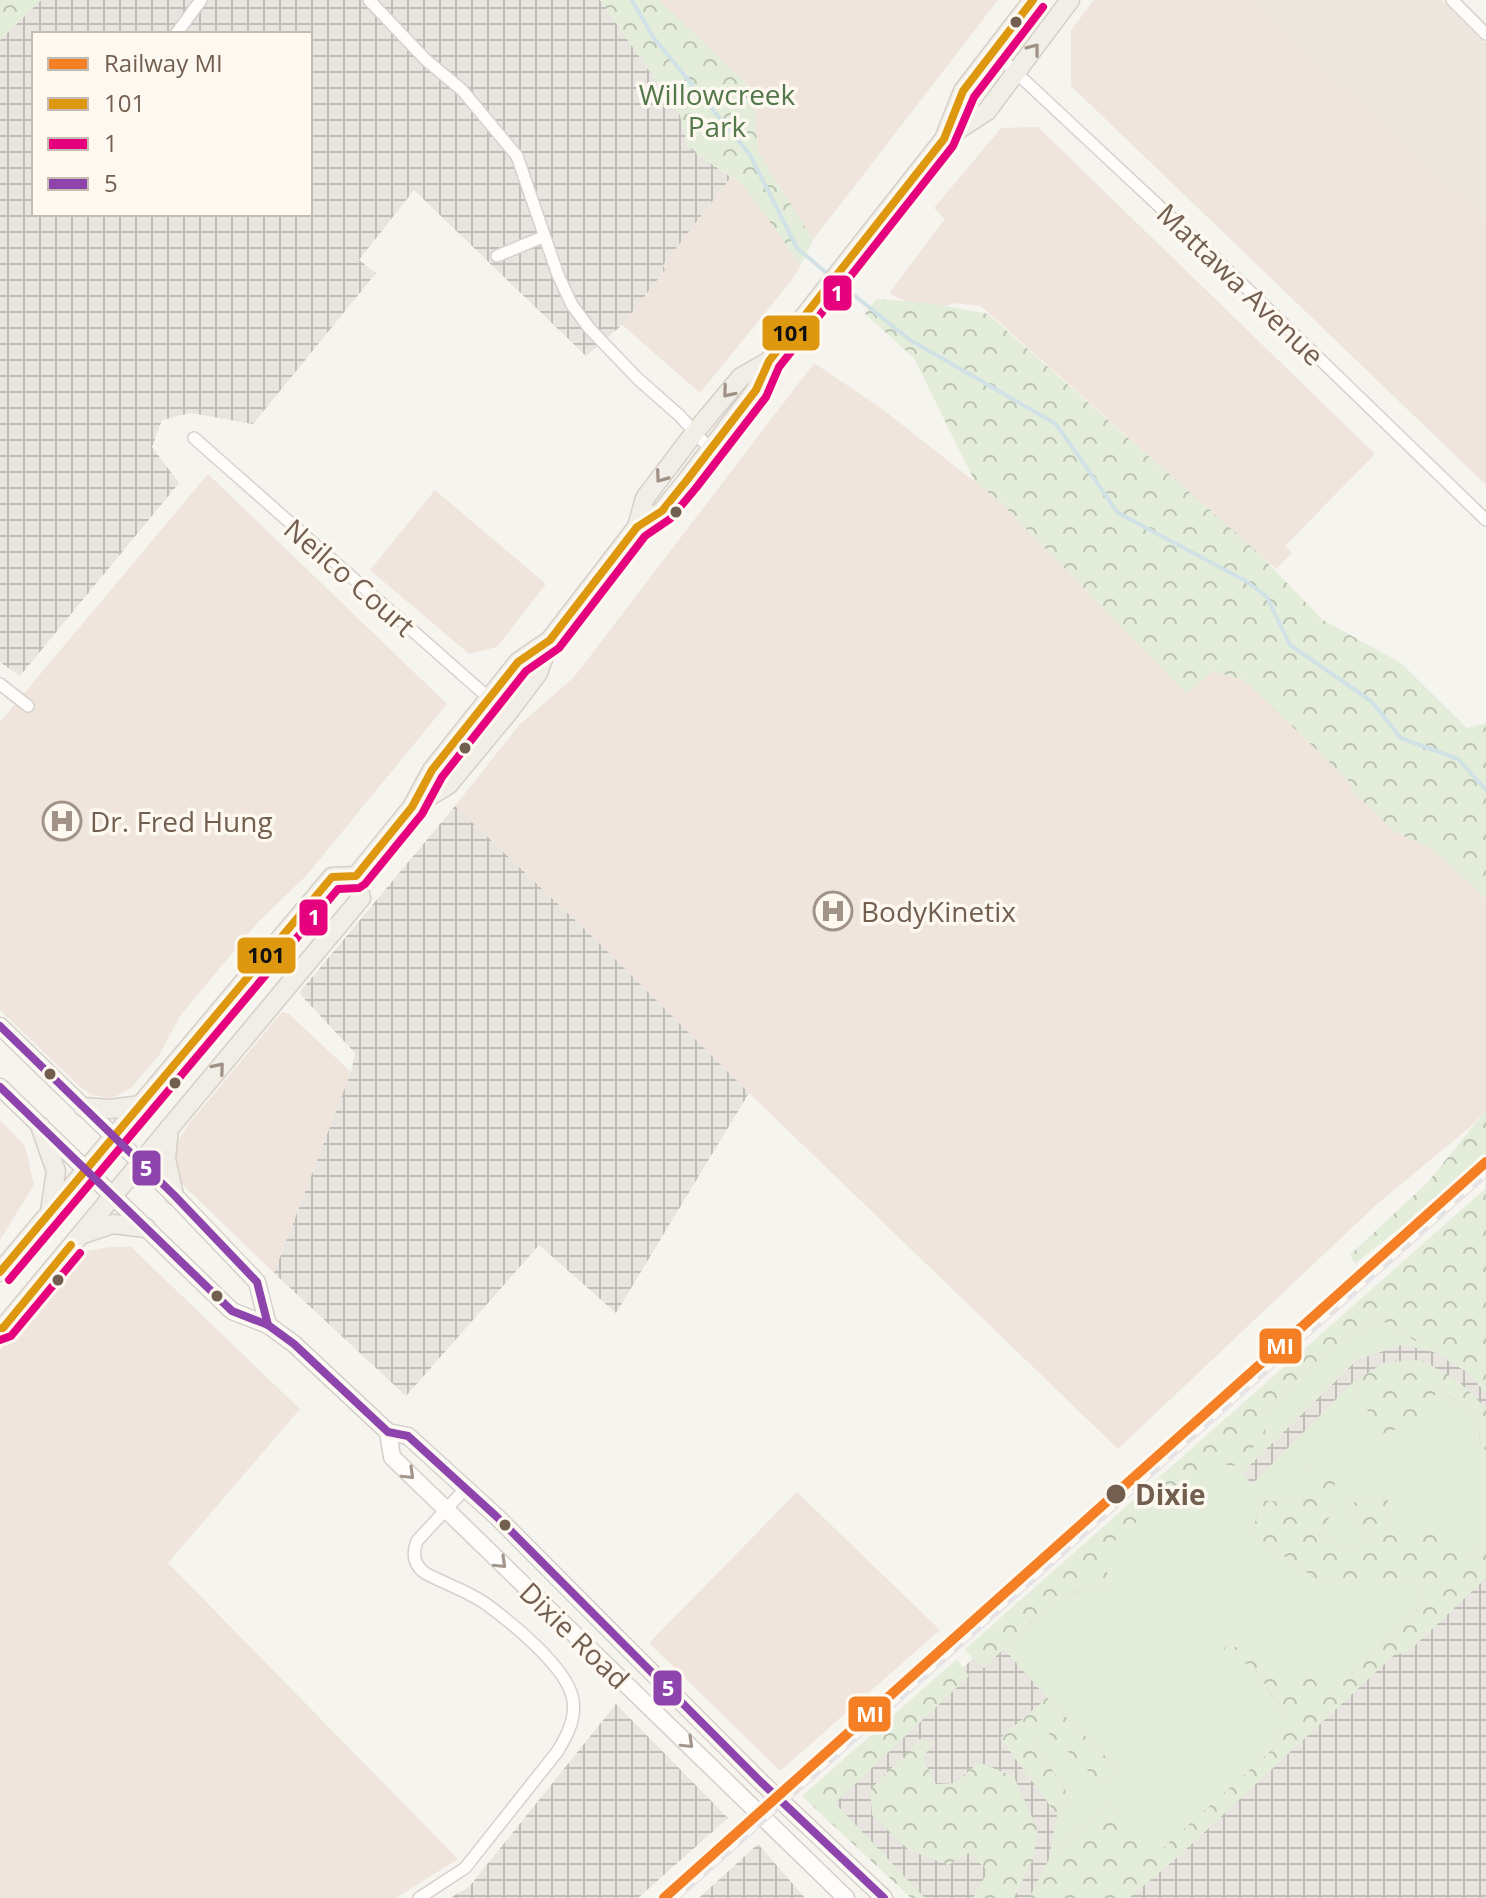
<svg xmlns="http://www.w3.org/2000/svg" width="1486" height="1898" font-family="'Open Sans',sans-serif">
  <defs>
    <pattern id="industrial-grid" width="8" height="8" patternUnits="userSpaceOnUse" patternTransform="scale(2)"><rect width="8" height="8" fill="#e8e4df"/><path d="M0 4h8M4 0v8" fill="none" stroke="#c0bcb7"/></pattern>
    <pattern id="forest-crowns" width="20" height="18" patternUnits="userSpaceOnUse" patternTransform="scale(2)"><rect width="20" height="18" fill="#e3edda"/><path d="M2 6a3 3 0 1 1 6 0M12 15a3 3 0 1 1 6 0" fill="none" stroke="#bcc3b3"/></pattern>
  </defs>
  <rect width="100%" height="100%" fill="#f6f4ee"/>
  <path fill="#eee7dd" d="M1250,0H1442L1486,44V220Z"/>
  <g fill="#f0e5dd">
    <path d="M659,0H998L813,240L758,152L753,90Z"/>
    <path d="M1094,0H1250L1486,220V485L1071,86V30Z"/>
    <path d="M1038,127L1375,454L1285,546L1292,553L1276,569L981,306L952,303L930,314L889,293L945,219L934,208L1001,128Z"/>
    <path d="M731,177L743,185L801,265L791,281L700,393L622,325L665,270L662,266Z"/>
    <path d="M814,363L881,408L999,501L1186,693L1213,671L1244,680L1348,780L1353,792L1395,831L1432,849L1486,899V1110L1470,1127L1376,1205L1118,1449L749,1093L597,941L455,806L519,725L574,677Z"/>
    <path d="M208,474L447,704L306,876L258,922L180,1016L160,1054L132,1087L117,1096L107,1098L92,1095L80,1087L0,1010V722Z"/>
    <path d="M435,490L546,584L497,647L469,654L370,570Z"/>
    <path d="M282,1012L289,1014L351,1072L274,1273L183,1185L178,1174L176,1154L179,1139L188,1125Z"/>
    <path d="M0,1120L25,1146L34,1185L0,1240Z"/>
    <path d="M111,1247H131L300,1409L168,1563L458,1859L396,1898H0V1350L26,1316L59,1282L81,1252Z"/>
    <path d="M797,1492L940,1630L780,1771L649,1643Z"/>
  </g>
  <g fill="url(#industrial-grid)" fill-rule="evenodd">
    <path d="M41,0H600L680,115L688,148L731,177L663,265L665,270L622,325L586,356L414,190L359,260L376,273L253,424L191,413L162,420L152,447L179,483L20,676L0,662V40ZM34,34H310V214H34Z"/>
    <path d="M455,806L597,941L749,1093L616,1313L539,1245L406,1396L274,1273L351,1072L355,1053L299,993Z"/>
    <path d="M1486,1204V1898H923L818,1796Z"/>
    <path d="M616,1704L728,1818L638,1898H450L469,1887Z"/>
    <path d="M758,1844L805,1898H699Z"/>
  </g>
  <path fill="#e3edda" d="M1378,1318L1434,1352L1402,1345L1357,1360L1242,1473L1252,1484L1352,1383L1382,1434L1437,1389L1477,1414L1480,1443L1486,1451V1546L1473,1555L1428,1533L1386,1534L1388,1497L1345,1504L1370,1536L1354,1549L1317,1538L1334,1509L1309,1467L1302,1504L1260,1500L1253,1534L1319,1581L1422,1583L1416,1612L1328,1696L1269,1676L1251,1663L1286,1717L1273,1749L1154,1857L1110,1804L1049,1859L1057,1815L1070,1798L1034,1742L1043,1727L1102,1784L1117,1768L1047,1698L1004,1649L1059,1596L1110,1584L1101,1552L1260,1414L1332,1347Z"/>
  <g fill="url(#forest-crowns)">
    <path d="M0,0H41L0,40Z"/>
    <path d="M600,0H659L753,90L758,152L813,240L801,265L743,185L688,148L680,115Z"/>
    <path d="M876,299L930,303L988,314L1254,549L1323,620L1401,663L1467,728L1486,723V899L1432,849L1395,832L1353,792L1348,780L1244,680L1213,671L1186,693L999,501L975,482L914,358L865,314Z"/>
    <path d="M1486,1110V1159L1355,1264L1350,1255L1428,1182Z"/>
    <path d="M1486,1188V1393L1465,1371L1378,1318L1332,1347L1260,1414L1266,1433L1237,1466L1206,1462L1102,1552L1110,1584L1059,1596L984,1668L964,1650Z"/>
    <path d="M1422,1360L1458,1381L1486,1408V1451L1480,1443L1477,1414L1438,1389L1421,1422L1381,1434L1352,1383L1385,1362Z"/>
    <path d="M1308,1467L1335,1477L1334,1509L1317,1538L1354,1549L1370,1536L1345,1504L1388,1497L1386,1534L1428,1532L1473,1555L1486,1546V1578L1408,1652L1394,1655L1180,1855L1129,1898H1029L1049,1859L1110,1804L1154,1856L1273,1749L1286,1716L1251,1663L1218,1668L1225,1647H1252L1269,1675L1302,1667L1328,1696L1416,1612L1422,1583L1319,1581L1253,1534L1260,1500L1302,1504Z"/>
    <path d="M957,1659L969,1676L835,1803L925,1898H911L802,1796Z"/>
    <path d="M1047,1698L1117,1768L1102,1784L1043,1728L1034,1742L1070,1798L1057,1815L1000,1738Z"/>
    <path d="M920,1739L933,1742L923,1759L936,1784L955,1783L979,1762L1014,1777L1038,1830L1033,1859L1014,1898H973L988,1871L969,1853L948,1865L909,1850L872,1815L870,1790Z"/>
  </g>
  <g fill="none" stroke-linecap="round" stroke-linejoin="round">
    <g stroke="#d1e2e6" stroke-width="4">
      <path d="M632,0L653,37L750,155L797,248L829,275"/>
      <path d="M839,283L910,340L1056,424L1118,513L1246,581L1267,597L1290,645L1371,701L1401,738L1458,759L1486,790"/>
    </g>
    <g stroke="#d6d1cc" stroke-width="14">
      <g id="street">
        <path d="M369,0L426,60L462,90L517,156L558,275L572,305L590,329L638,379L680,416L711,450"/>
        <path d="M1452,0L1486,34"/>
        <path d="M176,34L201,0"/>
        <path d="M993,51L1236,278L1486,520"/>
        <path d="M497,256L543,237"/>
        <path d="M194,438L507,714"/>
        <path d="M0,684L28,706"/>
        <path d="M419,1898L465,1868L557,1752C567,1736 576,1719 573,1700C568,1668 512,1623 486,1604C468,1591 445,1584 425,1573C414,1565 412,1554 417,1541L464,1490"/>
      </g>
    </g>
    <g stroke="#d4d0c9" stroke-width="19">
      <g id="secondary">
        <path d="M0,1026L174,1195L257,1282L268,1325"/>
        <path d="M0,1087L232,1311L268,1325L294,1344L388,1432L408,1436L497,1517L761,1782L884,1898"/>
        <path d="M388,1432L392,1457L846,1898"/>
      </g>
    </g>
    <g stroke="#d5cfc8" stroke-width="21">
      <g id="primary">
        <path d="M944,139L987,111L1070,0"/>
        <path d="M637,527L645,498L695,432L741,377L769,361"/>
        <path d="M415,805L448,785L507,714L538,673L550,640"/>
        <path d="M83,1107L110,1109L141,1105"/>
        <path d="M40,1126L56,1171L50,1211"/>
        <path d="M169,1128L166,1159L174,1195"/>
        <path d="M83,1234L113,1224L146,1228"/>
        <path d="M0,1272L332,877L356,876L412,807L432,770L518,662L550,640L637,527L662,511L687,480L756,390L769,361L944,139L963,91L1033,0"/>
        <path d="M0,1328H3L361,898L356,876"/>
      </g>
    </g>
    <use href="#street" stroke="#fefdfc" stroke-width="11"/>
    <use href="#secondary" stroke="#fefdfc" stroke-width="16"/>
    <use href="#primary" stroke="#f1eee7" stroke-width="18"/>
    <g stroke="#e5e3e6" stroke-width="7">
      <path id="rail" d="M676,1898L1486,1174"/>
    </g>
    <use href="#rail" stroke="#fdf9f1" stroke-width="4" stroke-dasharray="12" stroke-linecap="butt"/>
    <g stroke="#fdf9f1" stroke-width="14">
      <g id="bus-1">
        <path d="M0,1272L332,877L356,876L412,807L432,770L518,662L550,640L637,527L662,511L687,480L756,390L769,361L944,139L963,91L1033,0"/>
        <path d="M0,1328H3L71,1245"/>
      </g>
    </g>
    <g stroke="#fdf9f1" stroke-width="14">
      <g id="bus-2">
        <path d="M9,1280L338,889L359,888L365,884L422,814L442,777L526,671L559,648L645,536L670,519L696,488L766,397L779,367L953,146L974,97L1043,7"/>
        <path d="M0,1340L11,1336L80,1253"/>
      </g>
    </g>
    <g stroke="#fdf9f1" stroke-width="14">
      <g id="bus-3">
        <path d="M0,1026L174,1195L257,1282L268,1325"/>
        <path d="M0,1087L232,1311L268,1325L294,1344L388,1432L408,1436L497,1517L761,1782L884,1898"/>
      </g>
    </g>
    <use href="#bus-1" stroke="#dd9810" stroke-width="8"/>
    <use href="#bus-2" stroke="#e5007d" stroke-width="8"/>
    <use href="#bus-3" stroke="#8e44ad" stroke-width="8"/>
    <g stroke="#fdf9f1" stroke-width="16">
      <path id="rail-1" d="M664,1898L1486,1162"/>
    </g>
    <use href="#rail-1" stroke="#f57f25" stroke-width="10"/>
  </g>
  <defs><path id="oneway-chevron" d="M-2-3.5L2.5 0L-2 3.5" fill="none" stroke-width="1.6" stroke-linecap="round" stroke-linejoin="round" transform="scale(2)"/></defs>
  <g stroke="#9f9185">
    <use href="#oneway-chevron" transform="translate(1034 49) rotate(-52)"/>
    <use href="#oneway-chevron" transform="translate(728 392) rotate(130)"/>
    <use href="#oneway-chevron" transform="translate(661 477) rotate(126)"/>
    <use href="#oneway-chevron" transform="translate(219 1068) rotate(-50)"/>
  </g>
  <g stroke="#a4968c">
    <use href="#oneway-chevron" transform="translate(409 1474) rotate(44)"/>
    <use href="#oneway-chevron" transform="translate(501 1563) rotate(44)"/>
    <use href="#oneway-chevron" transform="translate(688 1743) rotate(44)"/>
  </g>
  <defs>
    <g id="hospital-ring" transform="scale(2)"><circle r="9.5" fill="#fdf9f1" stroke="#a19387" stroke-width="1.5"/><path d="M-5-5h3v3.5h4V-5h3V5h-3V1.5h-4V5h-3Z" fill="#a19387"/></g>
  </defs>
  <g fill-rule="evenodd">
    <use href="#hospital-ring" x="62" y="821"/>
    <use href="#hospital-ring" x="833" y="911"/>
  </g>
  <g fill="#735f50" stroke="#fdf9f1" stroke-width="3">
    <circle cx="1016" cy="22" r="7"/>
    <circle cx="676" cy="512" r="7"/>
    <circle cx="465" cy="748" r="7"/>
    <circle cx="50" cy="1074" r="7"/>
    <circle cx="175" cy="1083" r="7"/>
    <circle cx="58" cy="1280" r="7"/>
    <circle cx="217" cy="1296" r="7"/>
    <circle cx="1116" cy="1494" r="11"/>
    <circle cx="505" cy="1525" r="7"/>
  </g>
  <g text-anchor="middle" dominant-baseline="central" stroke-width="7" stroke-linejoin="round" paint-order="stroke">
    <g font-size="28" fill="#54784a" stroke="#fdf9f1">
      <text x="717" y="94">Willowcreek<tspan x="717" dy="32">Park</tspan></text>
    </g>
    <g font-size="28" fill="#735f50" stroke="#fdf9f1">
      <text transform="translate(1241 284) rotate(44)">Mattawa Avenue</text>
      <text transform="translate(350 577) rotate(41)">Neilco Court</text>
      <text transform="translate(575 1635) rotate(44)">Dixie Road</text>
    </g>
    <g font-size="28" fill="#735f50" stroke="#fdf9f1" text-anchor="start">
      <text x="90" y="821">Dr. Fred Hung</text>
      <text x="861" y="911">BodyKinetix</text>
    </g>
    <g font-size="28" font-weight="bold" fill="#735f50" stroke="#fdf9f1" text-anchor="start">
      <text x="1135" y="1494">Dixie</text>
    </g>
  </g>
  <g stroke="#fdf9f1" stroke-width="3">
    <rect x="822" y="274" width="31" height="38" rx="8" fill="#e5007d"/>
    <rect x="761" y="314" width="60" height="38" rx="8" fill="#dd9810"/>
    <rect x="298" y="898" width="31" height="39" rx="8" fill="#e5007d"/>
    <rect x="236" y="936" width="61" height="39" rx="8" fill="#dd9810"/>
    <rect x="131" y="1149" width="31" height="38" rx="8" fill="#8e44ad"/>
    <rect x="1258" y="1327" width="45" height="38" rx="8" fill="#f57f25"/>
    <rect x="652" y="1669" width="31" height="38" rx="8" fill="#8e44ad"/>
    <rect x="847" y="1695" width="45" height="38" rx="8" fill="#f57f25"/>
  </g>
  <g font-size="22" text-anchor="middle" font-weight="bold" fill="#fff">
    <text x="837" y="301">1</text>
    <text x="314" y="925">1</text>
    <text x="146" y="1176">5</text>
    <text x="1280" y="1354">MI</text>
    <text x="668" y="1696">5</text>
    <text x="870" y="1722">MI</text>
  </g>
  <g font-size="22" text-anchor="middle" font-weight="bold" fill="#111">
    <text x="791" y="341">101</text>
    <text x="266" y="963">101</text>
  </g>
  <rect x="32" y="32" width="280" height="184" fill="#fdf9f1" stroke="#c6bbb1" stroke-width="2"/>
  <rect x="48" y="58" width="40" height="12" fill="#f57f25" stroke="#c6bbb1" stroke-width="2"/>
  <text x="104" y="72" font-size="24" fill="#735f50">Railway MI</text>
  <rect x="48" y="98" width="40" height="12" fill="#dd9810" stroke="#c6bbb1" stroke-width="2"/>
  <text x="104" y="112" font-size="24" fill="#735f50">101</text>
  <rect x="48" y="138" width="40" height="12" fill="#e5007d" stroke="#c6bbb1" stroke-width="2"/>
  <text x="104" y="152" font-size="24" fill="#735f50">1</text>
  <rect x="48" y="178" width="40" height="12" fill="#8e44ad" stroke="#c6bbb1" stroke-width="2"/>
  <text x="104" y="192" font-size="24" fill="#735f50">5</text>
</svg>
